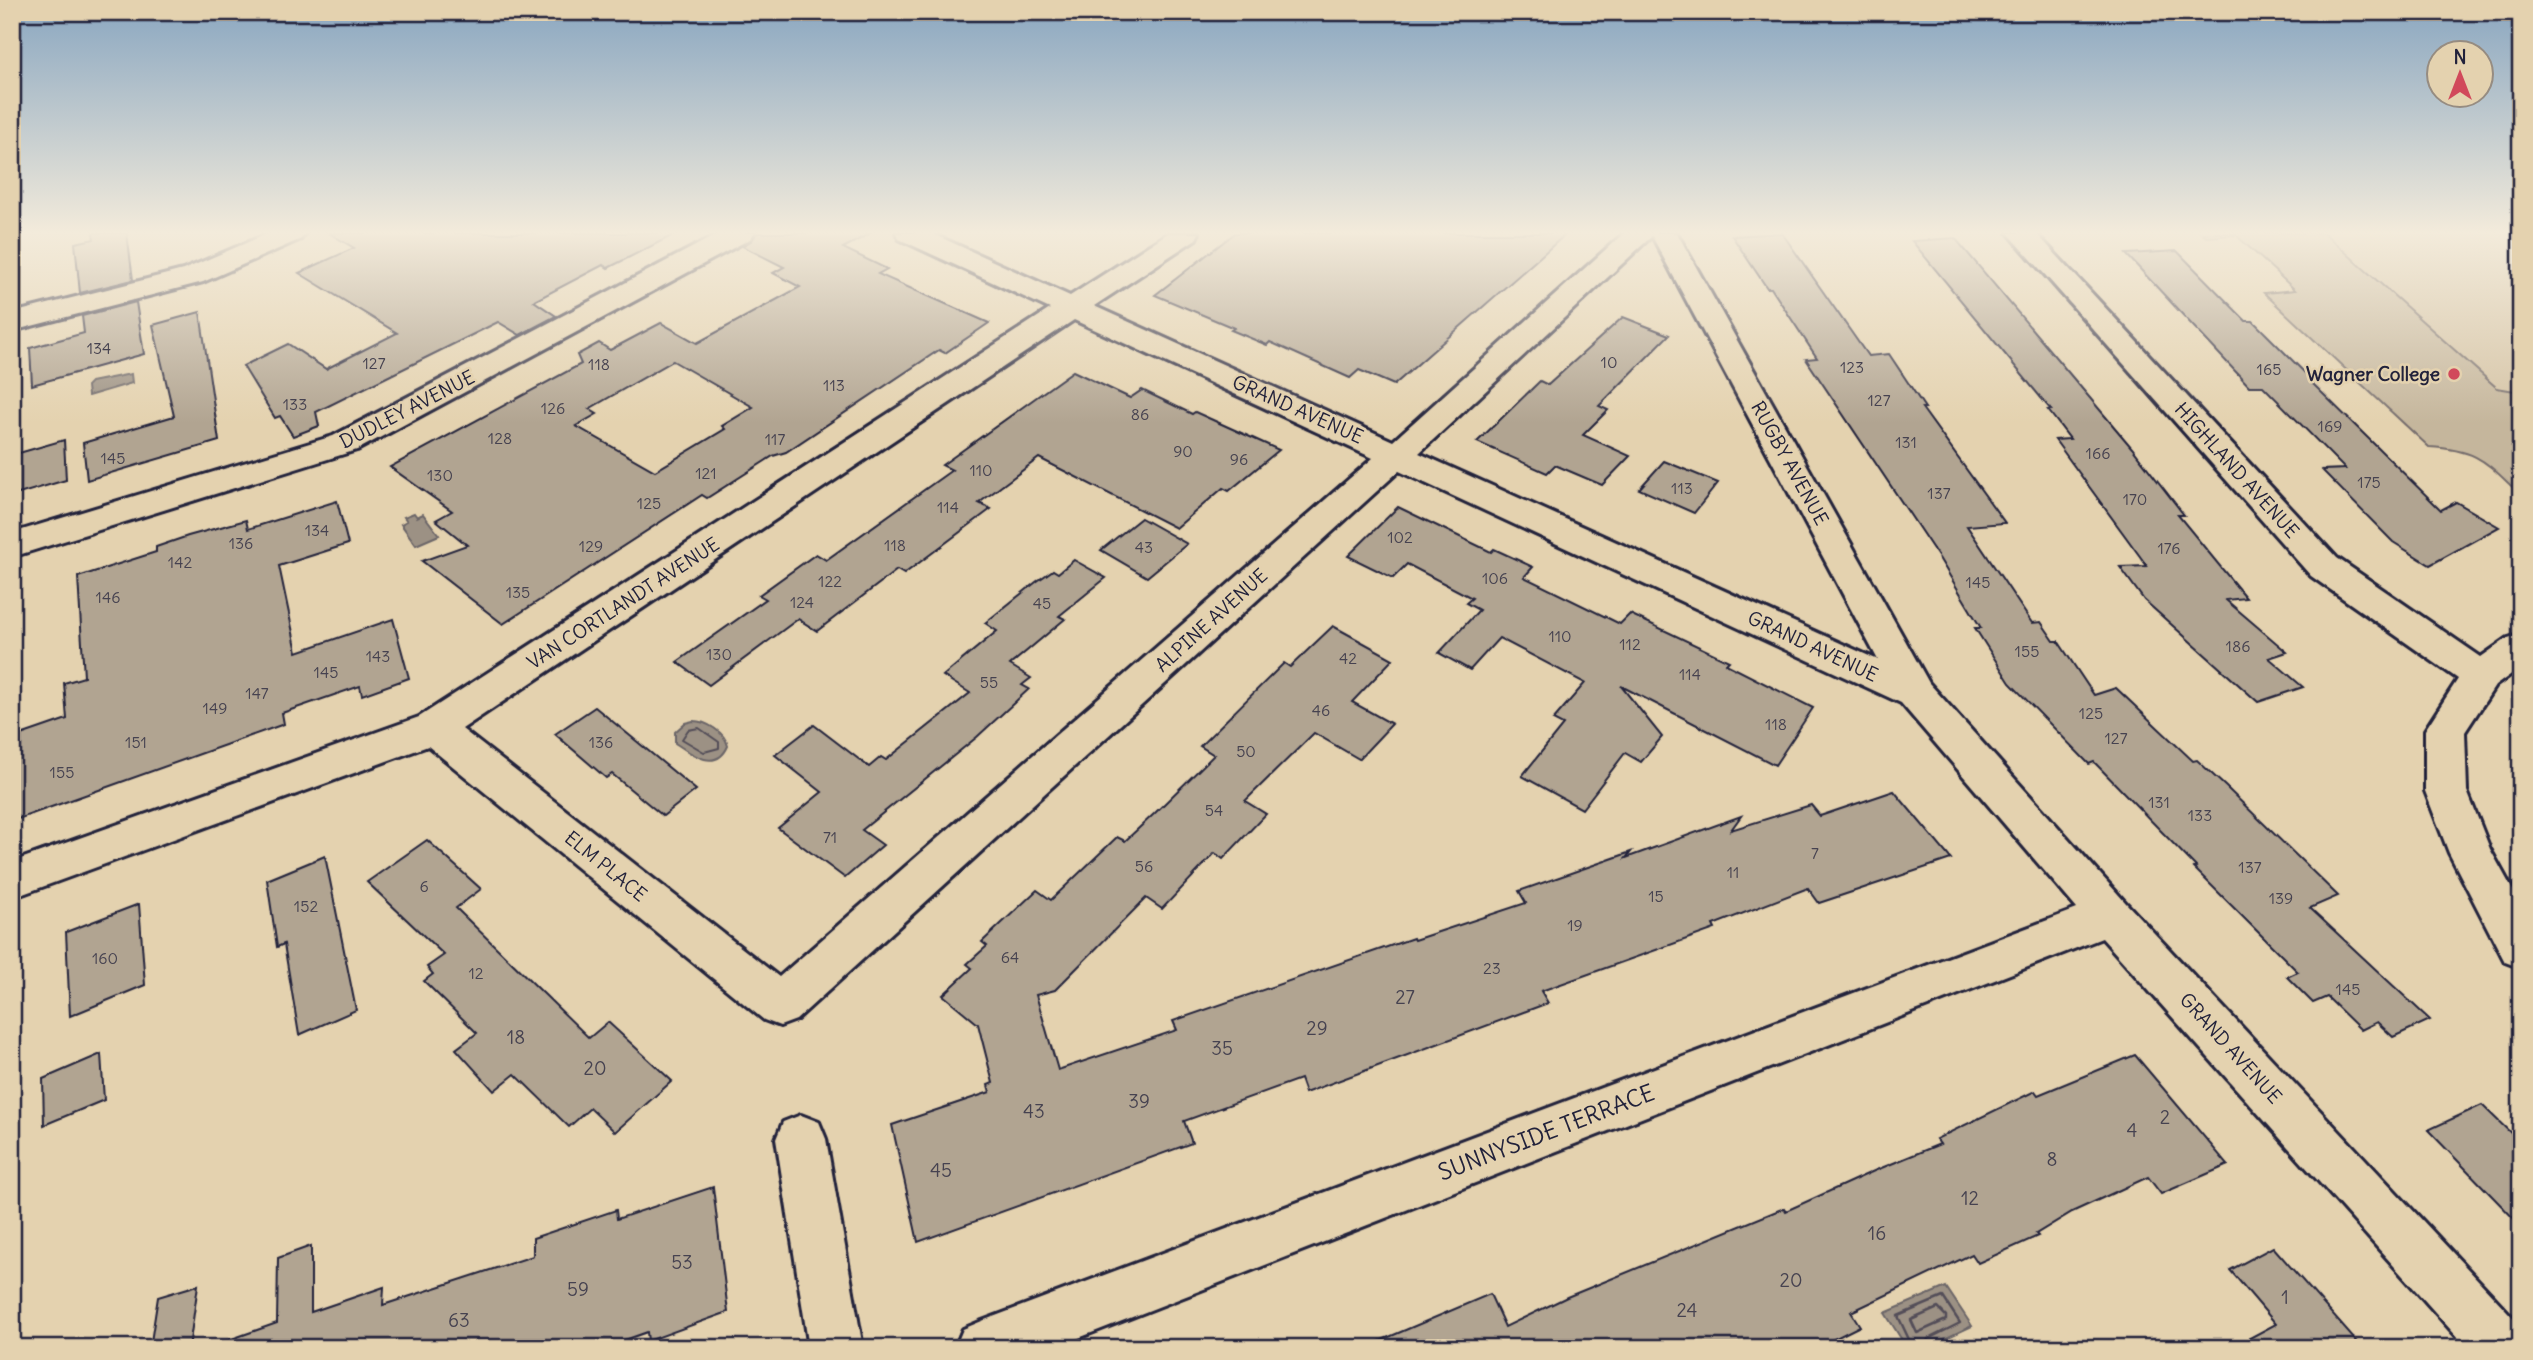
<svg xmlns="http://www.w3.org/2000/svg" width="2533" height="1360" font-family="Delius,sans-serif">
  <rect width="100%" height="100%" fill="#e4d2af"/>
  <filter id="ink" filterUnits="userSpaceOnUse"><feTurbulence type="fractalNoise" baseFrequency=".0143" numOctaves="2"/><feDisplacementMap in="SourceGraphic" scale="14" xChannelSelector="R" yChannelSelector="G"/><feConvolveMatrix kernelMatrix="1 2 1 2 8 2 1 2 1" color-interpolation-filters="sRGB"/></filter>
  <g filter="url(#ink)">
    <path fill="#d5c4a6" d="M2233,233H2521V495L2479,457Z"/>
    <path fill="#c5b69c" stroke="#746c6c" stroke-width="2" d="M2201,233H2324L2497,388L2521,392V495C2485,462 2480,450 2429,447L2264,293L2295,290L2236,235L2206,237Z"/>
    <g fill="#9c9184" stroke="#6b6567" stroke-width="2">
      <path d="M131,374L132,383L88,396L87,386L91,382Z"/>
      <path d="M414,513L417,517L423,514L439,535L416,545L401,524L407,521L404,517Z"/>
      <path d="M693,721C706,721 725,732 728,746C716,773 691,754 675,743V732L685,723Z"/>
      <path d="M1946,1287L1972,1326L1925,1348H1907L1885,1313Z"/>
    </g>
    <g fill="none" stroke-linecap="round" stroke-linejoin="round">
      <path stroke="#534e58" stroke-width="2" d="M699,728L719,742V748L704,752L682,739L688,730Z"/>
      <g stroke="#534e58" stroke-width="2.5">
        <path d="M1938,1308L1946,1316V1320L1917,1333L1911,1320Z"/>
        <path d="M1913,1348L1898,1316L1943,1297L1960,1323L1928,1339L1924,1348"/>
      </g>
    </g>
    <g fill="#b1a491" stroke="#22223b" stroke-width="2" fill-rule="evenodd">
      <path d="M93,233H127L133,280L80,293L75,243L94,239Z"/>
      <path d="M329,233H677L608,268L603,265L534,301L556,316L520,335L498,322L316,412L319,426L293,436L280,416L275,418L243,366L288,344L326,369L397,333L299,273L354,248Z"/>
      <path d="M757,233H871L843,248L887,269L878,274L989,323L945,353L939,350L786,452L773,456L707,498L702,495L503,624L422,561L467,545L436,520L452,511L390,467L581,364L577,355L599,343L610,350L661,323L697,343L800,287L773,273L784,267L742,246L752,240ZM673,361L753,407L722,426L725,429L655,471L576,426L597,414L589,409Z"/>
      <path d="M1235,233H1567L1394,385L1359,370L1350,378L1270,342L1267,345L1231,330L1234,328L1155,295Z"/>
      <path d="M1782,233L1868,356L1889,354L1925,408H1922L2005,523L1967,526L2032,623L2041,622L2054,641H2058L2094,695L2116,688L2193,761L2197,760L2226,787L2338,896L2310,908L2430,1020L2393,1037L2377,1022L2361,1030L2327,997L2313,1003L2287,977L2298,972L2194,868L2196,867L2094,762L2089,764L2010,683L1975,628H1981L1939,558L1806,359L1817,358L1771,288H1767L1732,236Z"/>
      <path d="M1955,238L2132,448L2184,515H2178L2246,598L2226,600L2287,652L2269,658L2303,687L2258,702L2144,600L2120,567L2147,566L2055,440L2070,439L2048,410H2051L1912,241Z"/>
      <path d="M2177,251L2246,321H2253L2314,382H2311L2441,510L2456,502L2499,527L2430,565L2393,542L2322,470L2345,469L2263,386H2249L2126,254Z"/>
      <path d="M136,302L144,354L32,385L30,348L84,333L82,316Z"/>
      <path d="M200,312L219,441L87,480L83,443L174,416L153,325Z"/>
      <path d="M1623,317L1669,335L1599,406L1608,410L1583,435L1630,456L1602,485L1555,465L1547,473L1477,442L1540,381L1548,385Z"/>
      <path d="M1073,371L1130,398L1142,390L1192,414L1195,412L1279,450L1229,491L1223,488L1176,528L1039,458L979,503L991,509L904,574L897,570L817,631L798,619L709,685L677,662L766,599L759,595L816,554L826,560L952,470L942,465Z"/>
      <path d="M64,440L66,480L12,496V455Z"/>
      <path d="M1664,461L1718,483L1694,513L1639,489Z"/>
      <path d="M337,501L348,544L279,566L297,652L393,619L409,678L362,695L360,686L282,713L284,724L12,821V738L67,719L64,683L84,677L78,577L156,552V547L188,536L246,520L248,529Z"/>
      <path d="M1398,507L1491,552L1494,549L1533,567L1524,577L1620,624L1630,614L1729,661L1726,664L1813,708L1775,765L1621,686L1662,737L1641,762L1625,753L1582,809L1522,776L1563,725L1553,720L1585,683L1499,638L1470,670L1439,653L1479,610L1466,603L1472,598L1407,564L1393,578L1348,556Z"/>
      <path d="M1141,518L1187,544L1147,577L1101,550Z"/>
      <path d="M1074,560L1106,578L1059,616L1065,619L1010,665L1031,678L1022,685L1029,689L977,737L862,830L883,845L845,878L778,828L822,792L775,755L814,725L869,767L881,757L886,760L970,693L943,676L997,631L985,623L1036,582L1053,570L1058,573Z"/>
      <path d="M1333,626L1393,659L1352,702L1392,724L1359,759L1314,733L1245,801L1266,814L1223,859L1215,853L1162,909L1146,898L1055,990L1036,995L1058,1070L1177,1030L1173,1021L1413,938L1414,940L1526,903L1519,891L1631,852L1626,858L1741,816L1731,830L1811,805L1820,816L1894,791L1951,859L1819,903L1808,888L1713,925L1715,929L1541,991L1548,1003L1305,1093L1300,1079L1184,1121L1192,1143L918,1242L892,1125L990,1092L988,1085L993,1083L978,1024L943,995L972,968L967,964L987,946L982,942L1037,890L1051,900L1117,837L1125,841L1155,813L1214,755L1200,746L1284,663L1290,667Z"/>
      <path d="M595,707L696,790L663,816L612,774L606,778L555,734Z"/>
      <path d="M427,840L481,889L456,908L589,1038L608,1022L672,1081L615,1132L590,1108L569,1127L515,1074L494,1091L456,1049L477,1033L424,981L433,974L427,967L444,955L367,882Z"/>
      <path d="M325,856L356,1010L299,1035L284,944L277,947L267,880Z"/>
      <path d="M139,904L145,985L70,1016L66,932Z"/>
      <path d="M101,1054L104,1100L44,1125L43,1079Z"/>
      <path d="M2135,1055L2228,1165L2161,1194L2148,1177L2072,1212L2036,1234L2038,1236L1978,1263L1972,1254L1851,1312L1860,1326L1816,1348H1363L1490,1294L1505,1327L1567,1297L1784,1208L1786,1211L1874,1171L1940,1144L1936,1139L2035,1091L2038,1095Z"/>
      <path d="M2482,1105L2521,1143V1226L2428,1130Z"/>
      <path d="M713,1187L728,1312L648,1341L647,1332L602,1348H224L223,1342L277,1323L278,1258L311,1246V1312L384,1287L383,1305L533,1256V1238L616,1210L617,1219Z"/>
      <path d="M2273,1247L2362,1348H2231L2276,1324L2230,1270Z"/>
      <path d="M198,1285L189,1348H150L158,1297Z"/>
    </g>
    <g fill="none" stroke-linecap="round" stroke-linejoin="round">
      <g stroke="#22223b" stroke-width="6">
        <g id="minor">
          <path d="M269,233H305L301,239L203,282L12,331V313L183,270Z"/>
          <path d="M720,233H754L750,239L357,450L12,557V533L333,436Z"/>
          <path d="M896,233H931L1070,296L1168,233H1199L1196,239L1094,306L1393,441L1624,233H1677L1929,683L2126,903L2521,1326V1348H2467L2102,938L1053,1348H955L963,1329L982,1321L2077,909L1901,703L1399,471L796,1020L780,1026L764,1020L428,746L12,898V862L419,717L1050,309L899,239ZM1652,236L1878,660L1419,453ZM1074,320L1373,458L779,977L462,729Z"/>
          <path d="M2008,233H2036L2337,558L2481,657L2508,638L2521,634V667L2495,686L2465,732L2467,791L2490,849L2521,905V968L2505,962L2449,853L2425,791V730L2458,679L2311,576Z"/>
          <path d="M801,1115L819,1122L826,1139L863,1348H809L776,1139L783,1122Z"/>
        </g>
      </g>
      <use href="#minor" fill="#e4d2af" fill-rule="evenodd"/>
    </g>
  </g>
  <linearGradient id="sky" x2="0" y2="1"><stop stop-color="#89a6c0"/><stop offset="0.55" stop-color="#f3ebdb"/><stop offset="1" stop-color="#f3ebdb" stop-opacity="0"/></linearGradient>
  <rect width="2533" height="423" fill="url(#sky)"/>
  <circle fill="#d1495b" stroke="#e4d2af" stroke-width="2.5" cx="2454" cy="374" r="7"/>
  <g text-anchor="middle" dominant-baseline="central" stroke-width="5" stroke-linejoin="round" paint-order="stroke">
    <g font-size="16" fill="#464250">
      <text x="99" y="348">134</text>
      <text x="1609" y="362">10</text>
      <text x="374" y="363">127</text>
      <text x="599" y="364">118</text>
      <text x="1852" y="367">123</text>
      <text x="2269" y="369">165</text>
      <text x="834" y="385">113</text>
      <text x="1879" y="400">127</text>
      <text x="295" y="404">133</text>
      <text x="553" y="408">126</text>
      <text x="1140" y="414">86</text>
      <text x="2330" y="426">169</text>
      <text x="500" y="438">128</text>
      <text x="775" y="439">117</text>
      <text x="1906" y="442">131</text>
      <text x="1183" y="451">90</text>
      <text x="2098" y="453">166</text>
      <text x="113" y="458">145</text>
      <text x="1239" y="459">96</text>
      <text x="981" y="470">110</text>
      <text x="706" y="473">121</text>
      <text x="440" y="475">130</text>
      <text x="2369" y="482">175</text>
      <text x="1682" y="488">113</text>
      <text x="1939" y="493">137</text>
      <text x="2135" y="499">170</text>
      <text x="649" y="503">125</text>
      <text x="948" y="507">114</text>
      <text x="317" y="530">134</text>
      <text x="1400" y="537">102</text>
      <text x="241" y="543">136</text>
      <text x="895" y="545">118</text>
      <text x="591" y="546">129</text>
      <text x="1144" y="547">43</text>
      <text x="2169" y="548">176</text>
      <text x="180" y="562">142</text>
      <text x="1495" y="578">106</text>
      <text x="830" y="581">122</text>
      <text x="1978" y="582">145</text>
      <text x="518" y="592">135</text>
      <text x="108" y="597">146</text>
      <text x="802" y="602">124</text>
      <text x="1042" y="603">45</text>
      <text x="1560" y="636">110</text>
      <text x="1630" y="644">112</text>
      <text x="2238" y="646">186</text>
      <text x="2027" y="651">155</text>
      <text x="719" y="654">130</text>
      <text x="378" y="656">143</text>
      <text x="1348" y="658">42</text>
      <text x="326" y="672">145</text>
      <text x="1690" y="674">114</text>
      <text x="989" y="682">55</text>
      <text x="257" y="693">147</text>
      <text x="215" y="708">149</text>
      <text x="1321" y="710">46</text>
      <text x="2091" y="713">125</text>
      <text x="1776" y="724">118</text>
      <text x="2116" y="738">127</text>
      <text x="136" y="742">151</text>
      <text x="601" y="742">136</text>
      <text x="1246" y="751">50</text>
      <text x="62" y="772">155</text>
      <text x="2159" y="802">131</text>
      <text x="1214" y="810">54</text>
      <text x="2200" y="815">133</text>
      <text x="830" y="837">71</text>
      <text x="1815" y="853">7</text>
      <text x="1144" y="866">56</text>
      <text x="2250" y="867">137</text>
      <text x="1733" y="872">11</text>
      <text x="424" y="886">6</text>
      <text x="1656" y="896">15</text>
      <text x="2281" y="898">139</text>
      <text x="306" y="906">152</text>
      <text x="1575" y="925">19</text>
      <text x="1010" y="957">64</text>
      <text x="105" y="958">160</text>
      <text x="1492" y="968">23</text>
      <text x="476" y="973">12</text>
      <text x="2348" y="989">145</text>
    </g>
    <g font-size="19" font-weight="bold" fill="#22223b" stroke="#e4d2af" text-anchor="end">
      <text x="2440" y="374">Wagner College</text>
    </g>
    <g font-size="19" fill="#22223b" stroke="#e4d2af">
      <text transform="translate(407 409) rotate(-27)">DUDLEY AVENUE</text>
      <text transform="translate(1298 409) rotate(24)">GRAND AVENUE</text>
      <text transform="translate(1790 463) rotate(61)">RUGBY AVENUE</text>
      <text transform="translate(2237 470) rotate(48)">HIGHLAND AVENUE</text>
      <text transform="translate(623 603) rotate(-33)">VAN CORTLANDT AVENUE</text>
      <text transform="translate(1211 620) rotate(-42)">ALPINE AVENUE</text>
      <text transform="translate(1813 646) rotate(25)">GRAND AVENUE</text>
      <text transform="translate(606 866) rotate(39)">ELM PLACE</text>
      <text transform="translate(2231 1048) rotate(48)">GRAND AVENUE</text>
    </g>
    <g font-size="19" fill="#464250">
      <text x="1405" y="997">27</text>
      <text x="1317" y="1028">29</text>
      <text x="516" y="1037">18</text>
      <text x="1222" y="1048">35</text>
      <text x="595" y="1068">20</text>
      <text x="1139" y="1101">39</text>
      <text x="1034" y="1111">43</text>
      <text x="2165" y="1117">2</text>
      <text x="2132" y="1130">4</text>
      <text x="2052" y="1159">8</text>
      <text x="941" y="1170">45</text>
      <text x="1970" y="1198">12</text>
      <text x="1877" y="1233">16</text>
      <text x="682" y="1262">53</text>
      <text x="1791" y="1280">20</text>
      <text x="578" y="1289">59</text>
      <text x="2285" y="1297">1</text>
      <text x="1687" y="1310">24</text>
      <text x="459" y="1320">63</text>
    </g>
    <g font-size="23" fill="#22223b" stroke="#e4d2af">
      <text transform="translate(1546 1132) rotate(-21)">SUNNYSIDE TERRACE</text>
    </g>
  </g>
  <rect width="2533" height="1360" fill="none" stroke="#e4d2af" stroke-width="42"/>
  <rect x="21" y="21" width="2491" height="1318" fill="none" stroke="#22223b" stroke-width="2.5" filter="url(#ink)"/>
  <g transform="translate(2460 74)"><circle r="33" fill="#e4d2af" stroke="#968c81" stroke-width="2"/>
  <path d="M0-5L12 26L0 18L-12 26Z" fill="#d1495b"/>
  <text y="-10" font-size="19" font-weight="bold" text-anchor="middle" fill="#22223b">N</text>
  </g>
</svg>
